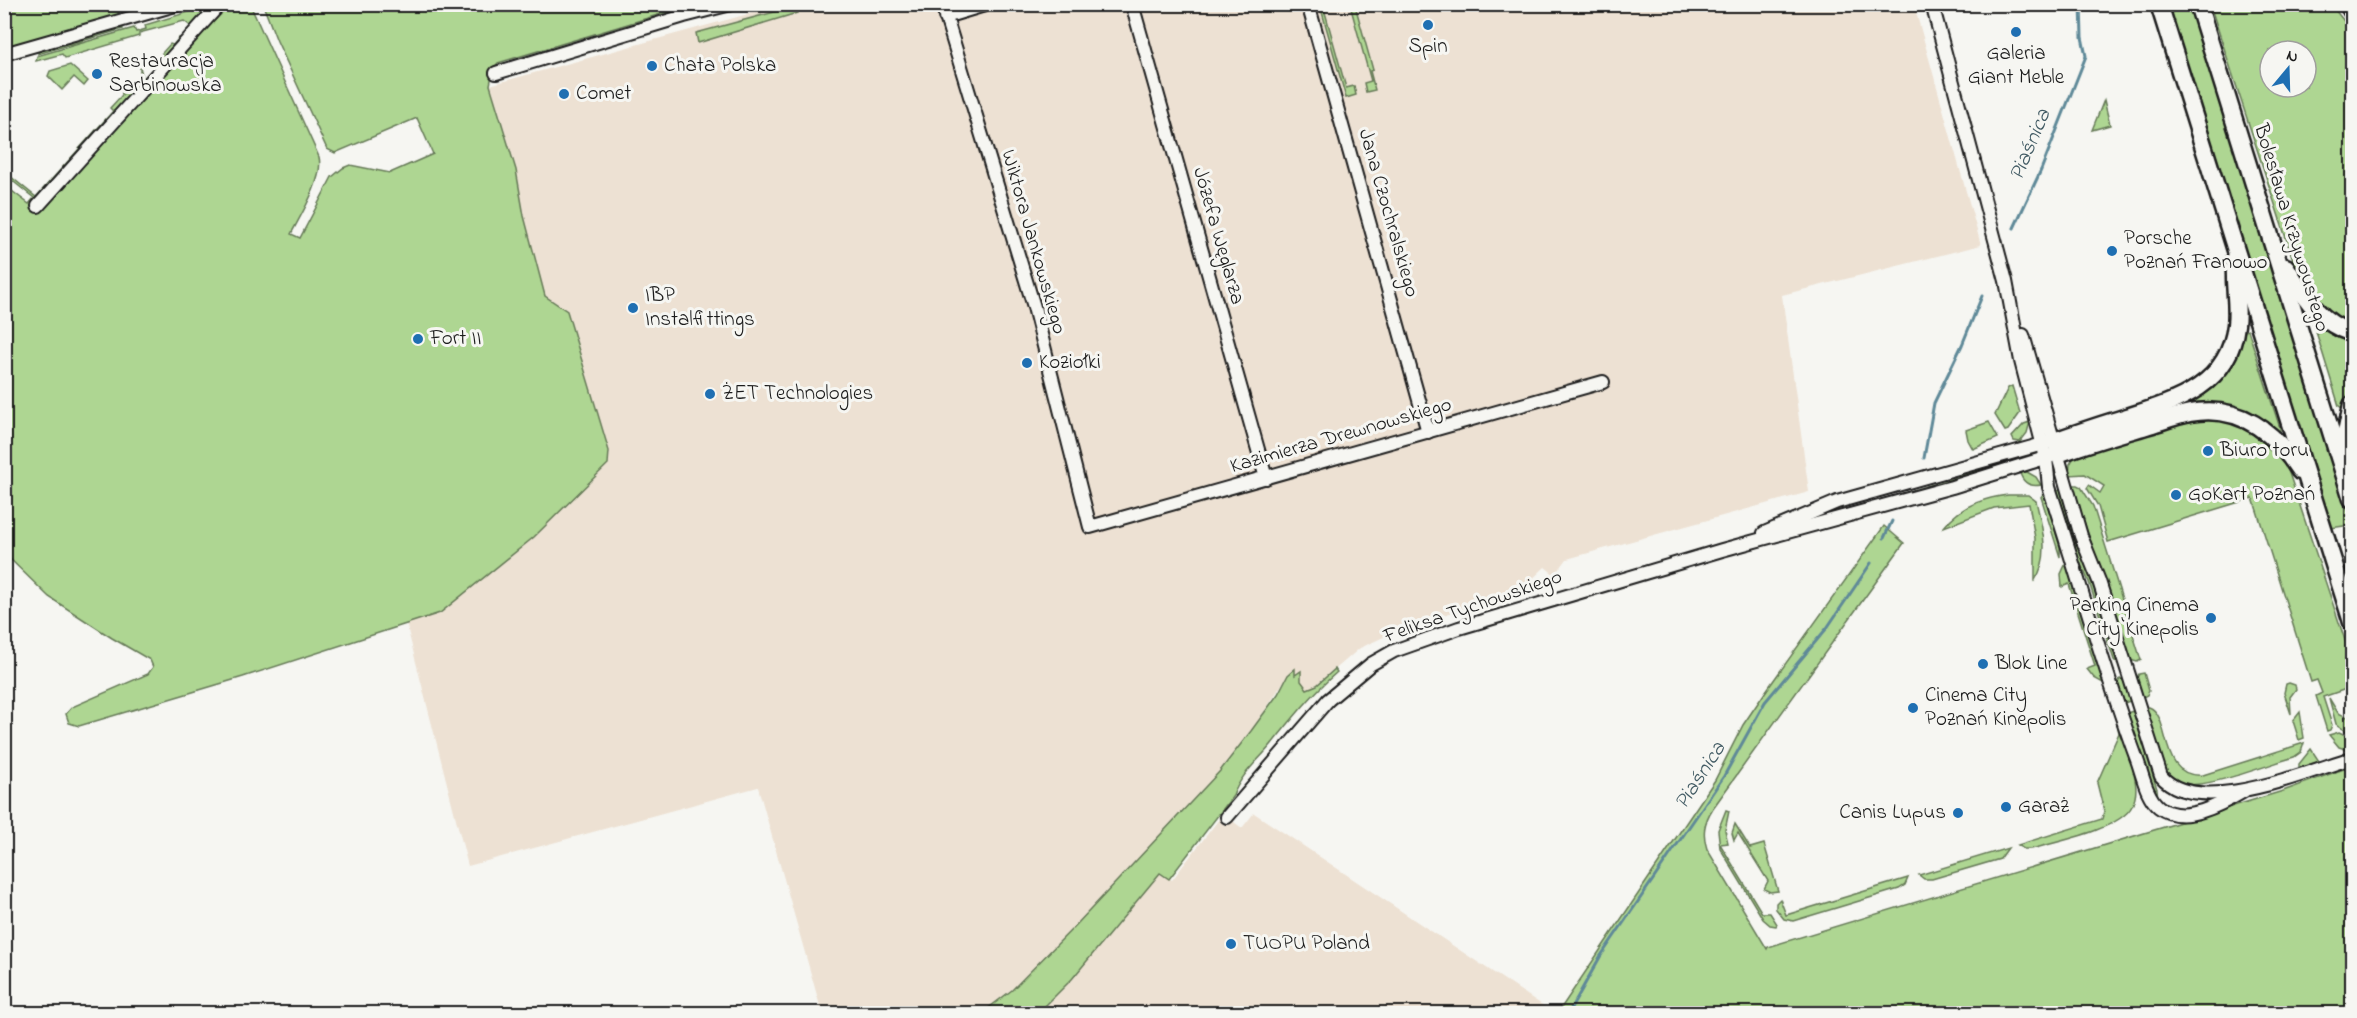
<svg xmlns="http://www.w3.org/2000/svg" width="2357" height="1018" font-family="'Indie Flower',sans-serif">
  <rect width="100%" height="100%" fill="#f6f6f2"/>
  <filter id="ink" filterUnits="userSpaceOnUse"><feTurbulence type="fractalNoise" baseFrequency=".0167" numOctaves="2"/><feDisplacementMap in="SourceGraphic" scale="12" xChannelSelector="R" yChannelSelector="G"/><feConvolveMatrix kernelMatrix="1 2 1 2 8 2 1 2 1" color-interpolation-filters="sRGB"/></filter>
  <g filter="url(#ink)">
    <g fill="#ede1d3">
      <path d="M781,5H1914L1981,245L1782,295L1809,492L1567,559L1555,575L1545,567L1521,590L1511,596L1414,623L1360,648L1317,685L1307,690L1288,675L1251,732L1220,771L1076,925L1012,990L982,1013H822L758,787L468,866L406,623L440,613L534,537L608,464L609,451L567,311L543,299L516,184L515,171L490,85Z"/>
      <path d="M1254,813L1554,1013L1038,1014L1072,979L1160,873L1172,880L1223,814L1242,828Z"/>
    </g>
    <g fill="#aed692" stroke="#657957" stroke-width="1.5" fill-rule="evenodd">
      <path d="M5,5H130L131,8L118,12L119,16L5,49Z"/>
      <path d="M230,5H250L252,9L319,157C324,178 301,215 291,234L300,238L332,177L343,168L350,165L390,173L433,154L417,118L335,153L327,149L277,41L263,5H691L498,63L493,69L490,85L516,170L524,216L545,296L567,311L609,451L608,464L534,537L440,613L243,677L79,726L69,723L66,714L72,707L148,674L153,667L150,660L112,638L49,597L5,554L4,185L29,204L34,198L5,175V172L36,197L113,111L110,108L122,95L121,84L124,93L140,76V67L143,79L156,65L154,62L170,44L173,45L179,38L183,40L193,28L184,21L139,33V36L65,58L62,54L36,61L37,56L134,28L136,32L146,29L145,25L205,7L216,19Z"/>
      <path d="M1320,5H1323L1346,88L1354,86L1356,95L1346,98Z"/>
      <path d="M1350,5H1355L1373,70L1370,71L1375,90L1366,92L1364,83L1371,81Z"/>
      <path d="M2168,5H2189L2351,522L2350,525L2331,528Z"/>
      <path d="M2210,5H2331L2352,31V328L2326,313L2297,272ZM2270,51H2306V87H2270Z"/>
      <path d="M793,7L797,13L698,43L696,33Z"/>
      <path d="M122,26L123,29L38,54L39,50Z"/>
      <path d="M70,65L88,81L84,86L74,77L62,90L48,76L50,71Z"/>
      <path d="M2104,100L2110,125L2092,130Z"/>
      <path d="M2314,319L2352,338V387L2342,408L2339,406L2313,322Z"/>
      <path d="M2248,330L2280,428V434L2234,408L2067,442L2217,381L2235,358L2245,331Z"/>
      <path d="M2012,386L2020,413L2008,430L2005,431L1995,415L2008,388Z"/>
      <path d="M2195,417L2246,424L2281,456L2287,467L2352,661V687L2323,697L2332,725L2330,730L2327,731L2316,696L2322,693L2317,680L2311,682L2253,498L2108,542L2098,506L2087,488L2089,485L2100,493L2104,486L2085,474L2069,475L2070,464L2076,454Z"/>
      <path d="M1989,422L1998,438L1973,449L1968,440L1966,430Z"/>
      <path d="M2030,422L2027,433L2020,442L2014,441L2012,437L2024,424Z"/>
      <path d="M2006,462V463L1878,501L1881,500Z"/>
      <path d="M2027,472L2036,477L2041,485C2030,487 2023,483 2020,473Z"/>
      <path d="M2072,485H2077L2081,487L2093,506L2141,660L2137,662L2130,660Z"/>
      <path d="M2061,489L2075,537L2094,585L2117,663L2114,660L2089,582L2069,538L2055,490Z"/>
      <path d="M2044,493L2060,547V557L2041,497Z"/>
      <path d="M2008,495H2028L2036,501C2042,526 2051,556 2035,580V538L2029,504L1994,508L1944,527C1959,507 1983,498 2008,495Z"/>
      <path d="M1884,526L1904,543L1713,808C1704,822 1702,834 1707,849L1767,949L1768,947L2283,791L2352,766V1013L1557,1014L1715,780L1743,725L1766,691Z"/>
      <path d="M2068,559L2105,684L2094,678L2087,669L2095,666L2069,584L2062,587L2061,574Z"/>
      <path d="M1295,669V675L1301,671V681L1307,689L1317,685L1335,669L1337,672C1312,694 1292,719 1271,745C1257,762 1241,774 1233,796L1169,879L1160,873L1072,979L1038,1013H982L1012,990L1076,925L1220,771L1251,731L1278,694L1288,675Z"/>
      <path d="M2144,673L2149,691L2147,695L2141,698L2136,679L2139,674Z"/>
      <path d="M2120,679L2124,681L2130,701L2124,703L2118,683Z"/>
      <path d="M2289,683L2295,685L2296,689L2290,697L2291,714L2284,693L2286,684Z"/>
      <path d="M2329,698L2338,713L2352,719V735L2336,724Z"/>
      <path d="M2149,707C2172,715 2157,779 2203,775L2304,743L2301,752L2294,757C2271,764 2206,789 2184,784C2177,782 2169,777 2165,771L2144,708Z"/>
      <path d="M2133,711L2157,789L2158,800L2152,792L2127,713Z"/>
      <path d="M2300,712L2304,738L2299,740L2293,721Z"/>
      <path d="M2116,717C2124,733 2128,748 2132,765C2135,779 2139,792 2132,806C2121,829 2056,842 2031,849H2024L2018,845L2102,819L2104,811L2097,783L2119,733Z"/>
      <path d="M2339,732L2352,738V751L2339,747L2329,735Z"/>
      <path d="M2311,749L2319,761L2299,768V764Z"/>
      <path d="M1726,810L1729,811L1725,830L1728,843L1720,844L1762,913H1770L1777,924L1776,926L1770,925L1763,919L1720,848L1718,830Z"/>
      <path d="M1735,824L1750,848L1764,844L1778,891L1770,892L1764,889L1768,881L1738,833L1734,840L1732,833Z"/>
      <path d="M2008,848L2000,859L1932,879H1924L1919,875Z"/>
      <path d="M1908,878L1905,885L1899,889L1793,921L1784,919L1776,909V903L1780,899L1786,915Z"/>
    </g>
    <g fill="none" stroke-linecap="round" stroke-linejoin="round">
      <g stroke="#5e8998" stroke-width="3">
        <path d="M2014,228L2041,170L2086,56L2082,37L2081,4"/>
        <path d="M1924,458L1934,403L1962,345L1982,296"/>
        <path d="M1884,538L1892,521"/>
        <path d="M1568,1014L1600,957L1724,776L1765,702L1827,628L1871,563"/>
      </g>
      <g stroke="#1c1c1c" stroke-width="16">
        <g id="street">
          <path d="M942,4L1034,307L1090,527L1603,382"/>
          <path d="M1132,4L1266,478"/>
          <path d="M1308,4L1428,432"/>
          <path d="M1932,4L2006,281L2021,361L2046,458L2049,487C2078,576 2103,668 2136,757C2142,772 2146,797 2159,807C2183,826 2222,804 2244,791"/>
          <path d="M2345,4L2352,16"/>
          <path d="M945,17L988,4"/>
          <path d="M4,54L179,4"/>
          <path d="M496,73L684,16L731,4"/>
          <path d="M38,206L220,4"/>
          <path d="M2023,335L2081,536L2099,581L2161,776C2197,819 2308,771 2352,758"/>
          <path d="M1764,533L1837,502L2050,442"/>
          <path d="M1227,817L1328,700L1371,664L1394,651L1459,628L1722,550L1952,487L2058,454"/>
        </g>
      </g>
      <g stroke="#1c1c1c" stroke-width="21">
        <g id="secondary">
          <path d="M2159,4L2352,622"/>
          <path d="M2198,4L2352,499"/>
          <path d="M2286,267C2304,296 2319,323 2352,333"/>
          <path d="M2054,441C2077,433 2100,425 2124,418C2174,402 2229,387 2236,325C2239,302 2232,280 2236,257"/>
          <path d="M2058,454C2087,443 2116,435 2146,426C2160,422 2175,416 2190,413C2239,404 2275,432 2300,471"/>
          <path d="M2347,464V429L2352,405"/>
        </g>
      </g>
      <use href="#street" stroke="#f6f6f2" stroke-width="12"/>
      <use href="#secondary" stroke="#f6f6f2" stroke-width="16"/>
    </g>
  </g>
  <g fill="#1f6fb2" stroke="#f6f6f2" stroke-width="2">
    <circle cx="1428" cy="25" r="6"/>
    <circle cx="2016" cy="32" r="6"/>
    <circle cx="652" cy="66" r="6"/>
    <circle cx="97" cy="74" r="6"/>
    <circle cx="564" cy="94" r="6"/>
    <circle cx="2112" cy="251" r="6"/>
    <circle cx="633" cy="308" r="6"/>
    <circle cx="418" cy="339" r="6"/>
    <circle cx="1027" cy="363" r="6"/>
    <circle cx="710" cy="394" r="6"/>
    <circle cx="2208" cy="451" r="6"/>
    <circle cx="2176" cy="495" r="6"/>
    <circle cx="2211" cy="618" r="6"/>
    <circle cx="1983" cy="664" r="6"/>
    <circle cx="1913" cy="708" r="6"/>
    <circle cx="2006" cy="807" r="6"/>
    <circle cx="1958" cy="813" r="6"/>
    <circle cx="1231" cy="944" r="6"/>
  </g>
  <g text-anchor="middle" dominant-baseline="central" stroke-width="6" stroke-linejoin="round" paint-order="stroke">
    <g font-size="21" fill="#1c1c1c" stroke="#f6f6f2" text-anchor="start">
      <text x="1428" y="47" text-anchor="middle">Spin</text>
      <text x="2016" y="54" text-anchor="middle">Galeria<tspan x="2016" dy="24">Giant Meble</tspan></text>
      <text x="109" y="62">Restauracja<tspan x="109" dy="24">Sarbinowska</tspan></text>
      <text x="664" y="66">Chata Polska</text>
      <text x="576" y="94">Comet</text>
      <text x="2124" y="239">Porsche<tspan x="2124" dy="24">Poznań Franowo</tspan></text>
      <text x="645" y="296">IBP<tspan x="645" dy="24">Instalfittings</tspan></text>
      <text x="430" y="339">Fort II</text>
      <text x="1039" y="363">Koziołki</text>
      <text x="722" y="394">ŻET Technologies</text>
      <text x="2220" y="451">Biuro toru</text>
      <text x="2188" y="495">GoKart Poznań</text>
      <text x="2199" y="606" text-anchor="end">Parking Cinema<tspan x="2199" dy="24">City Kinepolis</tspan></text>
      <text x="1995" y="664">Blok Line</text>
      <text x="1925" y="696">Cinema City<tspan x="1925" dy="24">Poznań Kinepolis</tspan></text>
      <text x="2018" y="807">Garaż</text>
      <text x="1946" y="813" text-anchor="end">Canis Lupus</text>
      <text x="1243" y="944">TUOPU Poland</text>
    </g>
    <g font-size="21" fill="#1c1c1c" stroke="#f6f6f2">
      <text transform="translate(1388 213) rotate(74)">Jana Czochralskiego</text>
      <text transform="translate(2291 228) rotate(73)">Bolesława Krzywoustego</text>
      <text transform="translate(1218 236) rotate(74)">Józefa Węglarza</text>
      <text transform="translate(1033 242) rotate(74)">Wiktora Jankowskiego</text>
      <text transform="translate(1341 436) rotate(-16)">Kazimierza Drewnowskiego</text>
      <text transform="translate(1473 607) rotate(-19)">Feliksa Tychowskiego</text>
    </g>
    <g font-size="22" font-style="italic" fill="#425b64" stroke="#f6f6f2">
      <text transform="translate(2031 145) rotate(-67)">Piaśnica</text>
      <text transform="translate(1701 776) rotate(-57)">Piaśnica</text>
    </g>
  </g>
  <rect width="2357" height="1018" fill="none" stroke="#f6f6f2" stroke-width="24"/>
  <rect x="12" y="12" width="2333" height="994" fill="none" stroke="#1c1c1c" stroke-width="2" filter="url(#ink)"/>
  <g transform="translate(2288 69) rotate(19)"><circle r="28" fill="#f6f6f2" stroke="#9f9f9c" stroke-width="1.5"/>
  <path d="M0-4.5L10 22L0 15L-10 22Z" fill="#1f6fb2"/>
  <text y="-9" font-size="16" font-weight="bold" text-anchor="middle" fill="#1c1c1c">N</text>
  </g>
</svg>
